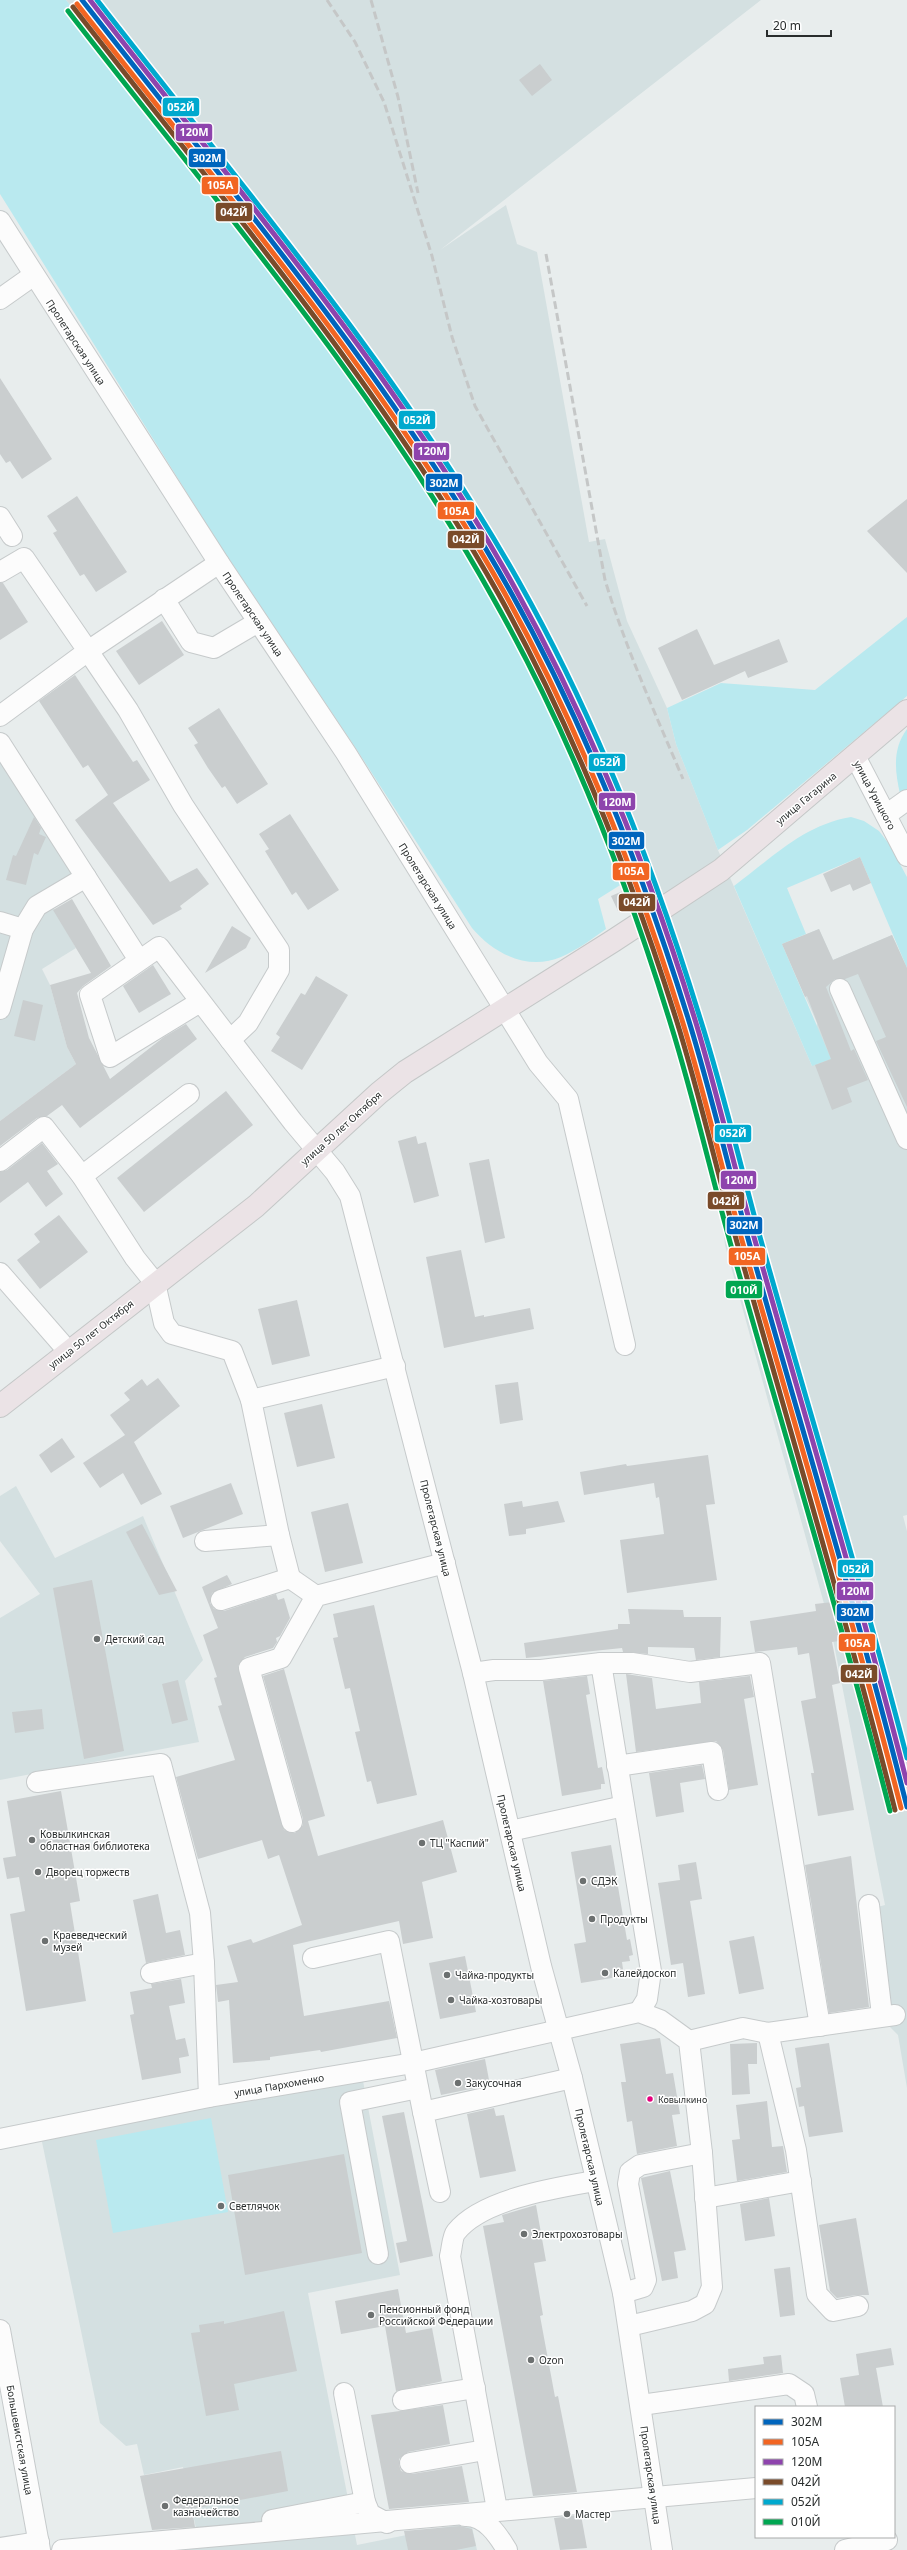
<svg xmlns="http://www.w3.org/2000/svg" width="907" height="2550" font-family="'Noto Sans',sans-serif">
  <rect width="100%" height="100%" fill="#e8eded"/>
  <g fill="#d4e0e1">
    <path d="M66,0H761L440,250L506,205L517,244L537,252L589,542L605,539L627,621L667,708L676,744L718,850L812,1066L817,1023L782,944L819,929L833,960L892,935L907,968V1515L903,1516L907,1531V2088L898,2035L886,2023L863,1911L885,1905L831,1629L725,1245L713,1134L653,933L609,814L565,717L523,635L428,472L311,302Z"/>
    <path d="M0,756L78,882L53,908L76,948L42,969L50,985L67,1047L76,1064L0,1121Z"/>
    <path d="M16,1486L55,1558L143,1516L203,1660L185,1681L199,1742L0,1780V1618L40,1594L0,1541V1496Z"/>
    <path d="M363,2081L400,2275L308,2293L357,2545L471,2522L477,2550H185L183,2541L198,2538L183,2467L144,2475L137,2444L126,2446L100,2423L41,2137Z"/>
  </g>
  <g fill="#b9e9ef">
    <path d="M0,0H66C121,67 175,134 229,201C257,235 286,268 312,303C444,479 554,672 633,877L598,899L606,929C592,939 577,950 561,957C528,971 494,954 472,928L355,747L217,541L0,194Z"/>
    <path d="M907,617V696L747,830L718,850L676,744L667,708L721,683L815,690Z"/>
    <path d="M907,729V789L900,794C895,771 892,749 907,729Z"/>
    <path d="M851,817L864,821L879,831L889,844L907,877V968L860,857L787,888L806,934L782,944L831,1059L812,1066L734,886C772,858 803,825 851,817Z"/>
    <path d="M211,2118L228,2212L113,2233L96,2140Z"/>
  </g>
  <g fill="#cacecf">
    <path d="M540,64L552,80L532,96L519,80Z"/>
    <path d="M0,378L52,459L22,479L10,461L6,463L0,454Z"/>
    <path d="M77,496L127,572L96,592L84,574L80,576L53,533L57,531L47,516Z"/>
    <path d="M907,499V573L867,531Z"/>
    <path d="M0,583H3L28,622L0,640Z"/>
    <path d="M162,621L184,655L139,685L116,651Z"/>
    <path d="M697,629L714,665L779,639L788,662L748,678L745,671L682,700L658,648Z"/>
    <path d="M75,675L133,762L137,760L150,780L113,803L170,882L197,868L209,884L180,906L182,909L153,925L75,820L108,795L88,765L83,768L39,701Z"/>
    <path d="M219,708L268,784L237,804L225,786L222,788L208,768L194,745L198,743L188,728Z"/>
    <path d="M290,814L339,890L308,910L296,892L292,895L265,851L269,849L259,834Z"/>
    <path d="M34,817L41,828L39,834L46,837L38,855L34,853L26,885L6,880L13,855L16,856Z"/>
    <path d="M860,857L871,883L853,891L850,884L831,892L823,874Z"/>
    <path d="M635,886L641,901L618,911L611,896Z"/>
    <path d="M72,899L111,966L83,986L77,993L89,1038L110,1079L164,1037L186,1024L197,1039L80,1128L62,1105L47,1116L37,1118L0,1146V1121L76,1064L67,1047L50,985L91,973L53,910Z"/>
    <path d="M232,926L251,938L246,948L205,973Z"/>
    <path d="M819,929L833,960L892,935L907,968V1107L876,1041L886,1037L858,974L845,979H835L826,987L851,1051L854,1049L868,1080L847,1088L852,1102L832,1110L815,1065L831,1059L807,996L805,997L782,944Z"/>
    <path d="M153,965L171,994L139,1013L123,986Z"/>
    <path d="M316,976L348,995L302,1070L271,1051L280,1037L276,1034L301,993L305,995Z"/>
    <path d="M23,1000L43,1005L35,1041L14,1036Z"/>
    <path d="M226,1091L253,1125L144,1212L117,1178Z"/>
    <path d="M416,1136L418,1144L426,1142L439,1196L414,1203L398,1141Z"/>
    <path d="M42,1143L58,1164L47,1171L63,1194L46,1207L28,1182L0,1203V1172L7,1170Z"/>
    <path d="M489,1159L505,1238L485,1243L469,1163Z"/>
    <path d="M59,1215L88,1252L40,1289L17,1260L40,1242L34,1234Z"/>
    <path d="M461,1250L475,1317L484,1315V1317L530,1308L534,1329L444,1348L426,1257Z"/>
    <path d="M297,1300L310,1356L272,1365L258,1309Z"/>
    <path d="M158,1378L180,1406L134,1442L162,1494L141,1505L123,1473L100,1488L83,1463L125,1435L110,1415L130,1400L124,1393L142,1379L147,1386Z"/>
    <path d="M518,1382L523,1420L500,1424L495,1385Z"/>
    <path d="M322,1404L335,1458L297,1467L284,1413Z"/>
    <path d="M62,1438L75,1457L51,1473L39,1455Z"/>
    <path d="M708,1455L715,1504L706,1505L717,1580L627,1593L620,1540L664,1534L659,1497L656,1498L654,1483L584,1495L580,1472L626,1464L627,1466Z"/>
    <path d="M231,1483L243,1514L183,1538L170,1506Z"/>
    <path d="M522,1501L523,1507L558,1501L565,1522L526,1529V1534L509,1536L504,1504Z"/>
    <path d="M348,1503L363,1563L325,1572L311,1512Z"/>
    <path d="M142,1524L177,1591L159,1595L126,1532Z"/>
    <path d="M227,1575L232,1584L212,1593L210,1603L214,1609L224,1611L276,1594L278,1600L284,1598L290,1618L280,1636L276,1638L277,1642L273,1648L245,1657L238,1666L284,1830L295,1833L303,1825V1819L263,1676L284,1669L325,1816L308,1821L318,1856L443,1820L457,1872L422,1882L433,1938L403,1944L399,1921L293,1945L304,2016L389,2001L397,2038L321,2052L320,2050L270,2057V2060L233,2063L229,2000L218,2002L217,1993L216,1985L238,1982L227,1946L251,1939L253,1943L302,1925L279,1855L268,1859L262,1840L198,1859L176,1777L235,1760L218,1706L222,1705L214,1678L217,1677L203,1635L218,1628L202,1587Z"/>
    <path d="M92,1580L124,1751L84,1759L53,1588Z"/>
    <path d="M833,1602L839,1641L832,1642L840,1683L832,1685L854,1810L818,1816L811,1773H814L801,1701L816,1698L809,1653L798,1655L797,1647L755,1652L750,1621L816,1611L815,1604Z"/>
    <path d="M374,1605L417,1795L377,1804L371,1781L367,1782L355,1732L360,1731L350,1688L345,1689L333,1638L338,1637L333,1614Z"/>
    <path d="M628,1609L683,1610L684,1617H721L720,1657L696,1660L694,1648L648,1647V1654L623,1652L622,1648L526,1658L524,1643L618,1629V1624H630Z"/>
    <path d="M626,1674L652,1678L656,1709L701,1703L699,1682L750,1676L754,1697L744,1699L758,1785L729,1790L723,1750L716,1741L636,1752Z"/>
    <path d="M587,1676L590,1694L586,1695L598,1768L602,1767L605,1784H601V1789L562,1796L543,1681Z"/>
    <path d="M178,1680L188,1720L172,1724L162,1684Z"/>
    <path d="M42,1709L44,1729L15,1733L12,1712Z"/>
    <path d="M702,1765L705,1779L680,1783L684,1812L656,1817L649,1773Z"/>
    <path d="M61,1791L80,1901L70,1903L86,2001L26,2011L10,1914L25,1911L19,1877L7,1879L3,1858L16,1856L7,1801Z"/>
    <path d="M611,1845L627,1940L630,1939L633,1955L629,1956L630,1961L622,1962L624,1976L581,1983L574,1944L586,1942L571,1852Z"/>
    <path d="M851,1856L869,2007L829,2013L805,1865Z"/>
    <path d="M696,1862L702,1899L690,1901L705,1994L688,1997L683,1963L671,1965L658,1883L680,1880L678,1865Z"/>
    <path d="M158,1894L166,1933L180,1930L185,1955L146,1963L133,1900Z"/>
    <path d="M754,1936L764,1989L739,1994L729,1941Z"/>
    <path d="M465,1956L476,2012L440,2019L429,1963Z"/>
    <path d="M181,1979L185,2003L169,2006L176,2040L185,2038L189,2056L179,2058L181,2073L142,2080L130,2015L134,2014L130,1992L152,1988L151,1984Z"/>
    <path d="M660,2038L666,2074L673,2073L680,2114L672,2115L677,2146L637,2154L632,2121L627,2122L621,2082H626L620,2044Z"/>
    <path d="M757,2043V2064H748L750,2094L732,2095L730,2044Z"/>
    <path d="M829,2043L843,2132L809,2137L804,2106L799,2107L796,2088L801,2087L795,2048Z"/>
    <path d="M485,2059L490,2085L441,2095L435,2070Z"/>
    <path d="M767,2101L772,2147L783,2146L787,2172L737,2181L732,2140L740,2139L736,2105Z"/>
    <path d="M494,2108L496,2116L504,2115L516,2171L480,2178L467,2114Z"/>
    <path d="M404,2112L433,2256L400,2263L396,2243L407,2241L382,2116Z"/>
    <path d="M344,2154L362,2253L245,2275L228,2175Z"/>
    <path d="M670,2171L686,2250L674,2252L678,2278L662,2281L641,2178Z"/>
    <path d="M769,2198L775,2236L745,2241L740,2204Z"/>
    <path d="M536,2205L546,2261L534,2263L543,2315L540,2316L555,2397L558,2396L577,2492L533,2496L483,2226L504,2222L502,2215Z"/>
    <path d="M856,2218L869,2295H856L837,2298L830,2291L819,2225Z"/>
    <path d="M790,2267L795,2315L780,2317L774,2269Z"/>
    <path d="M398,2289L406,2333L432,2328L442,2381L439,2382L396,2391L385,2326L341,2334L335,2301Z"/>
    <path d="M284,2311L297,2371L234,2384L239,2410L206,2416L191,2333L200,2332L199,2325L224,2321V2324Z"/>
    <path d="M891,2348L894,2365L876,2368L883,2407H845L840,2378L859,2375L856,2354Z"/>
    <path d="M781,2355L783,2373L729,2381L728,2369L764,2364L763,2357Z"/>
    <path d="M443,2405L450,2444L408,2452L399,2459V2465L401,2471L412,2474L462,2466L469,2502L389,2509L371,2415Z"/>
    <path d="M281,2451L288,2491L192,2509L195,2527L152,2530L140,2476Z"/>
    <path d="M581,2515L587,2548L560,2550L554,2518Z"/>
    <path d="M460,2526L472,2529L476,2546L456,2550H408L404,2531Z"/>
  </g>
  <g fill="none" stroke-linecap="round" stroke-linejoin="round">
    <g stroke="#c6cacb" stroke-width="22">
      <g id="minor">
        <path d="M0,221L219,563L346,753L538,1063L568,1099L625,1345"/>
        <path d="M0,299L34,275"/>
        <path d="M0,517L12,536"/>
        <path d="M219,563L88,651L128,710L183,805L279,950V970L248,1023L230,1040"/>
        <path d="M0,572L24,558L88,651L0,716"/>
        <path d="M164,599L191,642L214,648L258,622"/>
        <path d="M0,743L139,960"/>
        <path d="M855,756L907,856"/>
        <path d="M886,815L907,800"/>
        <path d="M0,922L23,929"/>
        <path d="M840,989L907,1139"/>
        <path d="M200,1002L110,1057L90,995L159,947L293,1122L335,1172L350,1196L473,1673L541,1966L572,2078L623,2293L662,2550"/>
        <path d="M0,1009L23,929L37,906L86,877"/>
        <path d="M0,1161L44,1127L82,1176L135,1258L155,1283L164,1323L172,1334L232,1351L251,1400L395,1366"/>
        <path d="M82,1176L189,1094"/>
        <path d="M0,1273L68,1351"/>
        <path d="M251,1400L279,1535"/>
        <path d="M205,1541L279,1535L290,1578"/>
        <path d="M221,1600L290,1578L316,1596"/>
        <path d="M601,1663H632L690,1672L760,1663L820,2026"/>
        <path d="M473,1673L494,1670H541L601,1663L651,1971L647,1999L639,2012"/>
        <path d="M617,1766L712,1752L718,1790"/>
        <path d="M37,1782L161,1764L200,1913L204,1963"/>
        <path d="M292,1822L249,1668L281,1658L316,1596L445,1563"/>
        <path d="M510,1831L624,1806"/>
        <path d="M869,1905L882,2015"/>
        <path d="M313,1958L389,1941L423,2112"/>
        <path d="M151,1973L204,1963L209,2097"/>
        <path d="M768,2033L796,2150L817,2294L833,2311L858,2306"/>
        <path d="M689,2041L743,2028L768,2033L895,2015"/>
        <path d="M0,2139L209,2097L413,2063L639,2012L660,2020L689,2041L702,2153L712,2287L705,2304L692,2311L629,2326"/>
        <path d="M440,2192L423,2112L572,2078"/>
        <path d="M705,2198L801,2181"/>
        <path d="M378,2254L350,2102L418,2088"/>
        <path d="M623,2293L643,2287L646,2280L628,2184L630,2172L640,2165L702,2153"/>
        <path d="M0,2330L40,2550"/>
        <path d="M344,2393L365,2502"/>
        <path d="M403,2400L475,2388"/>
        <path d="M641,2405L789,2384L804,2394L807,2407"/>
        <path d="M410,2463L485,2450"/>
        <path d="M496,2504L450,2256C452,2249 452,2237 456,2232C482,2199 555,2188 595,2181"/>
        <path d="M465,2516C485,2515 498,2535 507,2550"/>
        <path d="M272,2520L365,2502L370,2514L387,2523"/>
        <path d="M0,2548L39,2542"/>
        <path d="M62,2550L756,2488"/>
        <path d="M845,2550L887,2540"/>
      </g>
    </g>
    <g stroke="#c4c7c7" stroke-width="24">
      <path id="major" d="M0,1406L256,1206L379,1093L405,1072L613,941L721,870L907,711"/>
    </g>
    <use href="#minor" stroke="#fcfcfc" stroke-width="20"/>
    <use href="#major" stroke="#ebe3e6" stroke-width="22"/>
    <g stroke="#c5c7c7" stroke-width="3" stroke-dasharray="8 4" stroke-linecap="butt">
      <path d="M85,0L107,32"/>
      <path d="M327,0L355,42L384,102L432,256L452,337L475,406L587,606"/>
      <path d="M371,0L398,97L418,193"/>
      <path d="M546,254L605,580C626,649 655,713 683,779"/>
    </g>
    <g stroke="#fff" stroke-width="8">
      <path id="rail-1" d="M82,0C231,191 390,377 509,589C585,724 642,870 688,1018C711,1092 728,1167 749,1242C802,1430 859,1617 907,1807"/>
    </g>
    <g stroke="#fff" stroke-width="8">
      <path id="rail-2" d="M77,4C226,195 385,380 504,592C579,727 636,873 682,1020C705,1094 722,1170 743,1244C797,1432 853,1619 901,1808"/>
    </g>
    <g stroke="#fff" stroke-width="8">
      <path id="rail-3" d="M90,0C238,191 399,377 516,590C592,727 650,873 696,1023C718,1096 735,1171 756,1244C807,1424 861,1602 907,1783"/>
    </g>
    <g stroke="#fff" stroke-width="8">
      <path id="rail-4" d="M73,7C221,198 380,383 499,595C574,730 631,875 677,1022C700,1096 717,1172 738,1246C791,1434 847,1621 895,1810"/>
    </g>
    <g stroke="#fff" stroke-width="8">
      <path id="rail-5" d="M97,0C244,189 401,373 519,582C596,719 654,868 700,1018C723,1090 740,1164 760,1237C809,1411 862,1583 907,1758"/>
    </g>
    <g stroke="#fff" stroke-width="8">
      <path id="rail-6" d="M68,11C216,202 375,386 493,598C569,732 626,878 671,1025C694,1099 711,1174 732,1249C785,1436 842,1623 890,1811"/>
    </g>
    <use href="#rail-1" stroke="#0065bd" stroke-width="5"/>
    <use href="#rail-2" stroke="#f26522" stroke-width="5"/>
    <use href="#rail-3" stroke="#8e44ad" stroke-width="5"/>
    <use href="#rail-4" stroke="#7a4b2a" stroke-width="5"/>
    <use href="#rail-5" stroke="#00a9ce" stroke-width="5"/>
    <use href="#rail-6" stroke="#00a651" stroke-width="5"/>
  </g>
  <g fill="#6c7070" stroke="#fff" stroke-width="1.5">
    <circle cx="97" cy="1639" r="4"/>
    <circle cx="32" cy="1840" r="4"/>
    <circle cx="422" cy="1843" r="4"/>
    <circle cx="38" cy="1872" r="4"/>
    <circle cx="583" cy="1881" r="4"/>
    <circle cx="592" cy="1919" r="4"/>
    <circle cx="45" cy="1941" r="4"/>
    <circle cx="605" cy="1973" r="4"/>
    <circle cx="447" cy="1975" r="4"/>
    <circle cx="451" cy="2000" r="4"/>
    <circle cx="458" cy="2083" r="4"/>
    <circle cx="221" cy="2206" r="4"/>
    <circle cx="524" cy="2234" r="4"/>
    <circle cx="371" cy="2315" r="4"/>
    <circle cx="531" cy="2360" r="4"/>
    <circle cx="165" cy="2506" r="4"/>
    <circle cx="567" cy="2514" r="4"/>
  </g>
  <circle fill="#e5007d" stroke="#fff" stroke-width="1.5" cx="650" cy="2099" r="3.5"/>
  <g text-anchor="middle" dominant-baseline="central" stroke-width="3" stroke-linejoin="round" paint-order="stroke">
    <g font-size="9" fill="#292d2d" stroke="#fff" text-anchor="start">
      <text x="658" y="2099">Ковылкино</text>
    </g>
    <g font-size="10" fill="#292d2d" stroke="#fff">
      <text transform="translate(76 342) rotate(57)">Пролетарская улица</text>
      <text transform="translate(253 614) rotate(56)">Пролетарская улица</text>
      <text transform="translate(875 795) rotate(62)">улица Урицкого</text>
      <text transform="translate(806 798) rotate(-40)">улица Гагарина</text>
      <text transform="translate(428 886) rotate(58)">Пролетарская улица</text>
      <text transform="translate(341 1128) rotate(-42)">улица 50 лет Октября</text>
      <text transform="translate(91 1334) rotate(-38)">улица 50 лет Октября</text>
      <text transform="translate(436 1528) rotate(76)">Пролетарская улица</text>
      <text transform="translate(512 1843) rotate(77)">Пролетарская улица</text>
      <text transform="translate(279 2085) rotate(-10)">улица Пархоменко</text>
      <text transform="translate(590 2157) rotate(77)">Пролетарская улица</text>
      <text transform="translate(20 2440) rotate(80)">Большевистская улица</text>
      <text transform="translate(651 2475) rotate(82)">Пролетарская улица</text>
    </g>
    <g font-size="10" fill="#292d2d" stroke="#fff" text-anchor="start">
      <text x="105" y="1639">Детский сад</text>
      <text x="40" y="1834">Ковылкинская<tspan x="40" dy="12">областная библиотека</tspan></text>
      <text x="430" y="1843">ТЦ "Каспий"</text>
      <text x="46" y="1872">Дворец торжеств</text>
      <text x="591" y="1881">СДЭК</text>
      <text x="600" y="1919">Продукты</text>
      <text x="53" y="1935">Краеведческий<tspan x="53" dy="12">музей</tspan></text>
      <text x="613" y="1973">Калейдоскоп</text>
      <text x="455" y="1975">Чайка-продукты</text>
      <text x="459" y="2000">Чайка-хозтовары</text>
      <text x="466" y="2083">Закусочная</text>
      <text x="229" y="2206">Светлячок</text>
      <text x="532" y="2234">Электрохозтовары</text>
      <text x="379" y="2309">Пенсионный фонд<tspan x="379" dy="12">Российской Федерации</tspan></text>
      <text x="539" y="2360">Ozon</text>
      <text x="173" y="2500">Федеральное<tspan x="173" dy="12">казначейство</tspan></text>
      <text x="575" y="2514">Мастер</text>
    </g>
  </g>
  <g stroke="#fff" stroke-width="1.5">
    <rect x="162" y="97" width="38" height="20" rx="4" fill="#00a9ce"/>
    <rect x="175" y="123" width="38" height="19" rx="4" fill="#8e44ad"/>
    <rect x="188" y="148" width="38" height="20" rx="4" fill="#0065bd"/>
    <rect x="201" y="176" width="38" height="19" rx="4" fill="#f26522"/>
    <rect x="215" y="202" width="38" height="20" rx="4" fill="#7a4b2a"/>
    <rect x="398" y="410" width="38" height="20" rx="4" fill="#00a9ce"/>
    <rect x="413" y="442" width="37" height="19" rx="4" fill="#8e44ad"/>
    <rect x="425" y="473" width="38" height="19" rx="4" fill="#0065bd"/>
    <rect x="437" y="501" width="38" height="19" rx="4" fill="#f26522"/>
    <rect x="447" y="530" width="38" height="19" rx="4" fill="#7a4b2a"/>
    <rect x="588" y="753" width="38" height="19" rx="4" fill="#00a9ce"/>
    <rect x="598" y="792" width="38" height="19" rx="4" fill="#8e44ad"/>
    <rect x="608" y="831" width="37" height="19" rx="4" fill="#0065bd"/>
    <rect x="612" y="862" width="38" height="19" rx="4" fill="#f26522"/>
    <rect x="618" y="893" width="38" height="19" rx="4" fill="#7a4b2a"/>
    <rect x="714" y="1124" width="38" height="19" rx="4" fill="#00a9ce"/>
    <rect x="720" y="1170" width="37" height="20" rx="4" fill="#8e44ad"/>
    <rect x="707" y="1191" width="38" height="19" rx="4" fill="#7a4b2a"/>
    <rect x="726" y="1216" width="37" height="19" rx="4" fill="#0065bd"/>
    <rect x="728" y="1247" width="38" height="19" rx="4" fill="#f26522"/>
    <rect x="725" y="1280" width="38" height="19" rx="4" fill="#00a651"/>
    <rect x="837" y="1559" width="37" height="19" rx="4" fill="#00a9ce"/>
    <rect x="836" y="1581" width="38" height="20" rx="4" fill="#8e44ad"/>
    <rect x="836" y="1603" width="38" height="19" rx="4" fill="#0065bd"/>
    <rect x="838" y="1633" width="38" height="19" rx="4" fill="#f26522"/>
    <rect x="840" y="1664" width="38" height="19" rx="4" fill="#7a4b2a"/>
  </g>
  <g font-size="11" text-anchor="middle" font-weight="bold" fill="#fff">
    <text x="181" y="111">052Й</text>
    <text x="194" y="136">120М</text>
    <text x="207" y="162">302М</text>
    <text x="220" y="189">105А</text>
    <text x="234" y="216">042Й</text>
    <text x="417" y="424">052Й</text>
    <text x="432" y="455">120М</text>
    <text x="444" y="487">302М</text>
    <text x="456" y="515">105А</text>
    <text x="466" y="543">042Й</text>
    <text x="607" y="766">052Й</text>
    <text x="617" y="806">120М</text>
    <text x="626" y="845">302М</text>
    <text x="631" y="875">105А</text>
    <text x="637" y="906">042Й</text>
    <text x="733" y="1137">052Й</text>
    <text x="739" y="1184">120М</text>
    <text x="726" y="1205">042Й</text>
    <text x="744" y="1229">302М</text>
    <text x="747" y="1260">105А</text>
    <text x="744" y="1294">010Й</text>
    <text x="856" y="1573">052Й</text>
    <text x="855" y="1595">120М</text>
    <text x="855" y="1616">302М</text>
    <text x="857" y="1647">105А</text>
    <text x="859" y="1678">042Й</text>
  </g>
  <rect x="755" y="2406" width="140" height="132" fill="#ffffff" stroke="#a9abab"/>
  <rect x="763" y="2419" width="20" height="6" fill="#0065bd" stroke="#a9abab"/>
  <text x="791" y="2426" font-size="12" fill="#292d2d">302М</text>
  <rect x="763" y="2439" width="20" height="6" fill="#f26522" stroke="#a9abab"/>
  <text x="791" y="2446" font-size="12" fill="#292d2d">105А</text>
  <rect x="763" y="2459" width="20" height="6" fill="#8e44ad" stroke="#a9abab"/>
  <text x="791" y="2466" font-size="12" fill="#292d2d">120М</text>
  <rect x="763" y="2479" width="20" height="6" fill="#7a4b2a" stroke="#a9abab"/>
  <text x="791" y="2486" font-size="12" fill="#292d2d">042Й</text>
  <rect x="763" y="2499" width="20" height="6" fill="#00a9ce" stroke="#a9abab"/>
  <text x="791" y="2506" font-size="12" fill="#292d2d">052Й</text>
  <rect x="763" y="2519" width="20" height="6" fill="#00a651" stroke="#a9abab"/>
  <text x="791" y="2526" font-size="12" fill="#292d2d">010Й</text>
  <path d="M767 30v6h64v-6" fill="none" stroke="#292d2d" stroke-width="2"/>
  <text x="773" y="30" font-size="12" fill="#292d2d" stroke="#ffffff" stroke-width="3" paint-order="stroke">20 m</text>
</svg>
